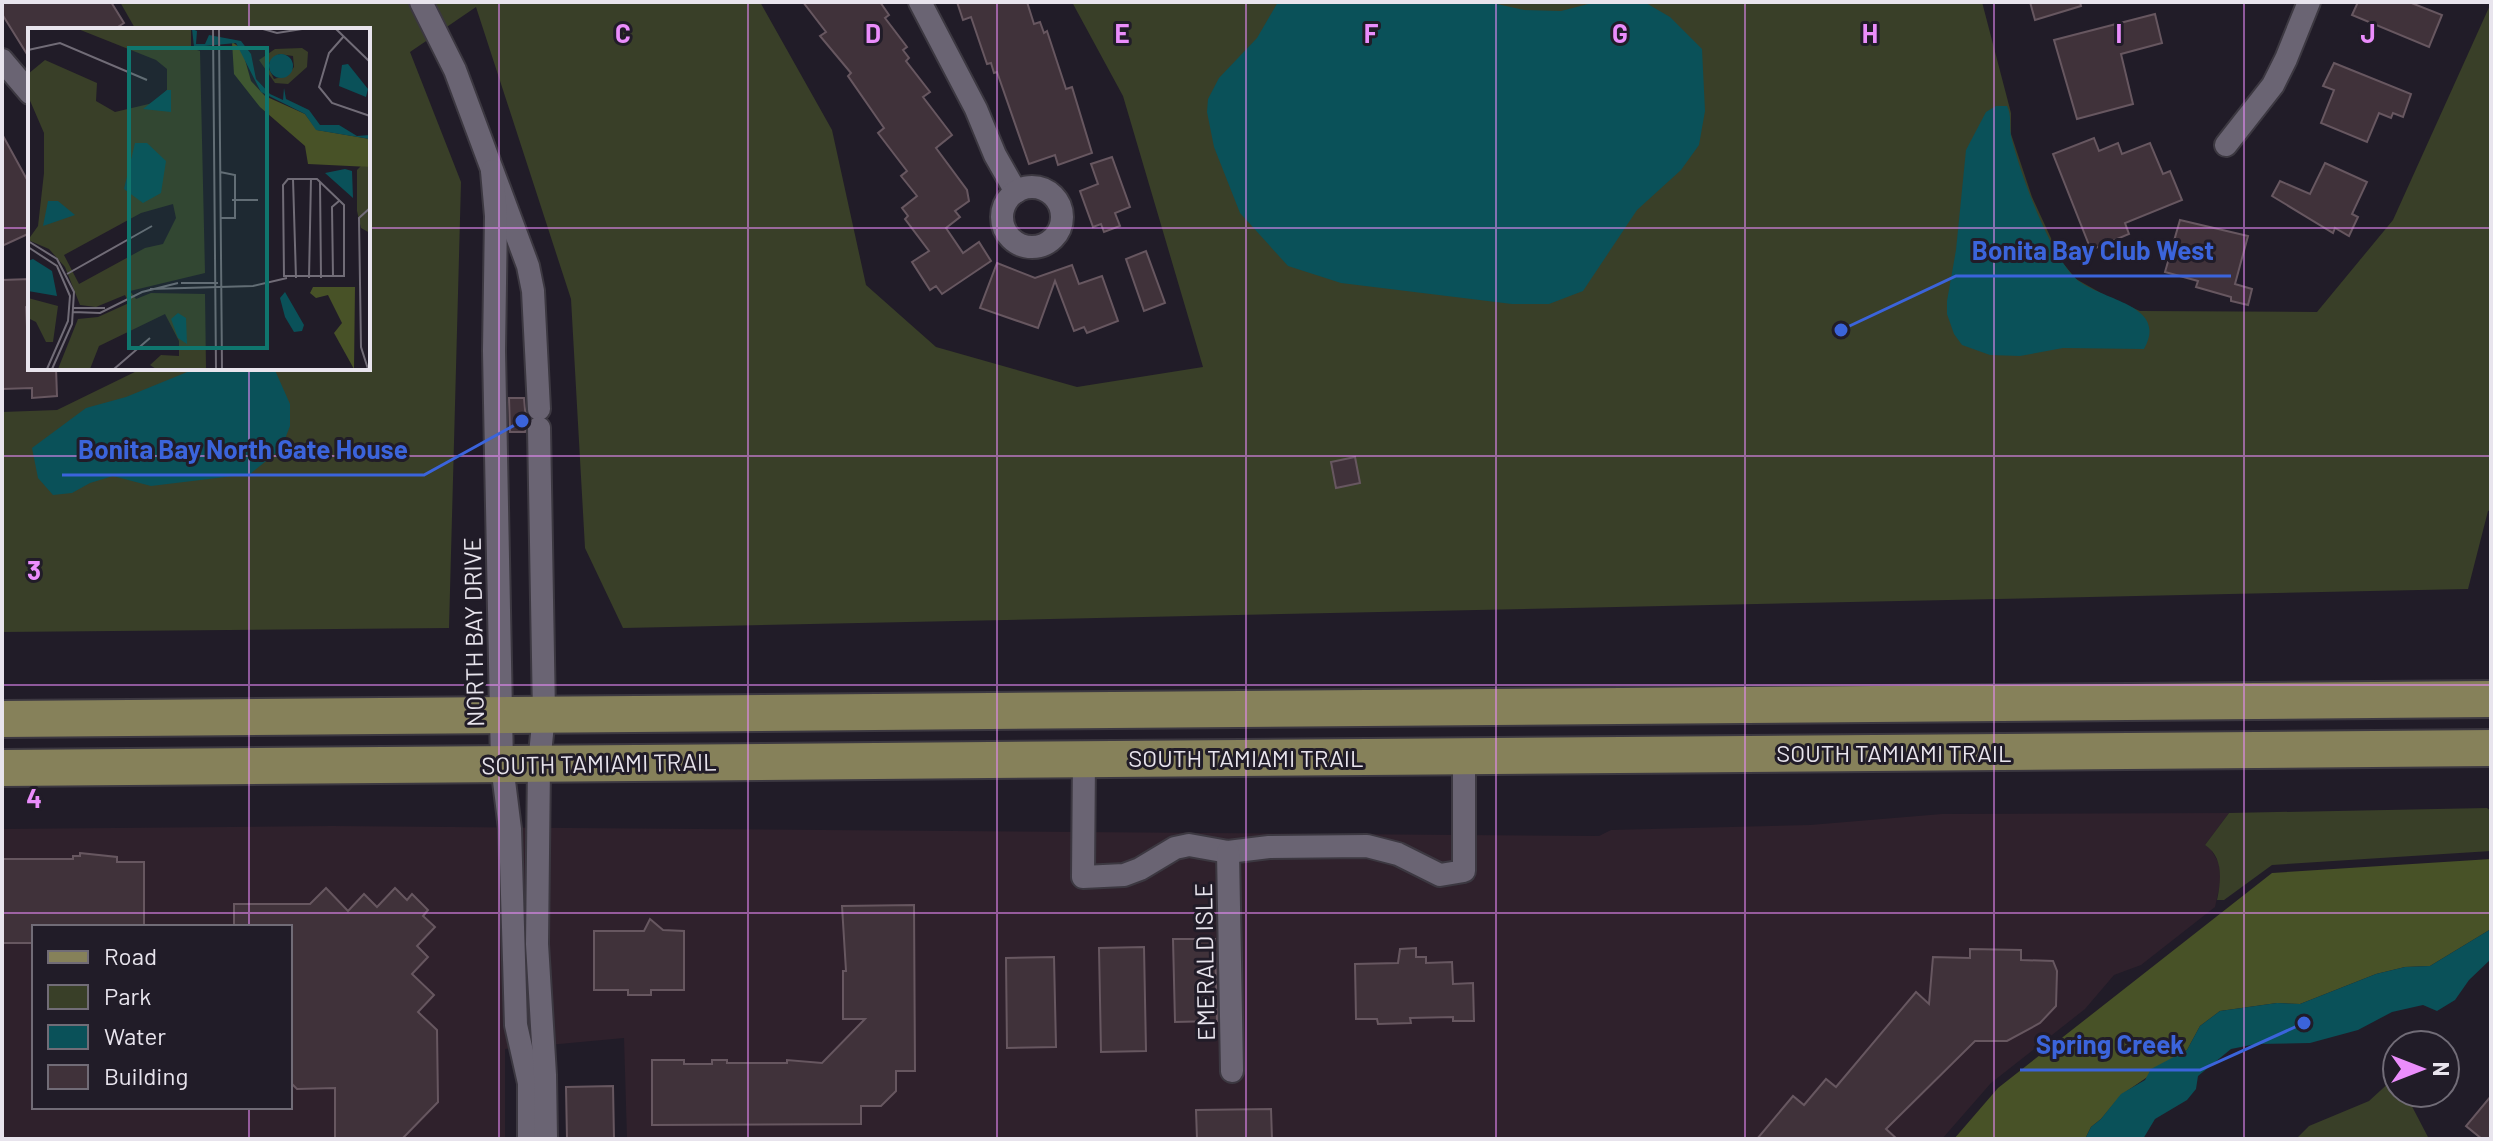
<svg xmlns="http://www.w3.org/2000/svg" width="2493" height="1141" font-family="Barlow,sans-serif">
  <rect width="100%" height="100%" fill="#211c28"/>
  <path fill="#2f212c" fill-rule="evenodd" d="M2229,813L2205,845L2210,848L2219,863L2221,880L2215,907L2141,965L2114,975L2085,1009L1991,1083L1942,1139H627L624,1038L505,1049V1139H2V829L332,826L1599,836L1611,830L1810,825L1942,814ZM34,927H290V1107H34Z"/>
  <g fill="#393f28">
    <path d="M120,2H760L832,130L866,285L936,347L1077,387L1203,367L1123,96L1072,2H1982L2011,113V134L2032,197L2062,262L2076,279L2108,297L2140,311L2317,312L2393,220L2491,3V510L2488,511L2468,589L623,628L585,548L571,299L476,7L410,52L461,182L449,628L2,632V412L57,410L143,368H368V30H136Z"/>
    <path d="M2487,808L2491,811V851L2272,865L2224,900H2217C2221,881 2224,857 2205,845L2229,813Z"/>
    <path d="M2392,1080L2397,1082V1093H2405L2429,1139H2296L2309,1126L2369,1101Z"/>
  </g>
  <path fill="#485227" d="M2491,859V929L2430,966L2405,967L2376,974L2300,1004L2277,1003L2220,1011L2200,1026L2187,1050L2121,1095L2101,1119L2091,1127L2085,1139H1954L1998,1088L2272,873Z"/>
  <g fill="#0a5159">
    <path d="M1278,2H1488L1524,10L1561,11L1596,2H1636L1646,3L1670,17L1702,49L1705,111L1699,145L1681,170L1637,210L1583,291L1549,304H1512L1341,283L1288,266L1240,213L1214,147L1207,112L1208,99L1219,78L1257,38Z"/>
    <path d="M1996,106H2007C2012,116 2009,125 2011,136C2020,173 2048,250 2074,277C2098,301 2170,303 2144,349L2063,348L2020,356L1990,355L1962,345L1954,334L1947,314V301L1956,250L1966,150L1986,112Z"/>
    <path d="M197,368H274L290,404V426L281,449L250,474L151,486L113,476L90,483L72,493L53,495L38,478L32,448L86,408L126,397Z"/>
    <path d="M2491,929V959L2469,980L2455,1000L2437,1011L2423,1005L2392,1012L2358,1030L2310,1043L2256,1044L2231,1049L2198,1076L2196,1089L2187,1100L2155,1119L2143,1139H2085L2091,1127L2101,1119L2121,1094L2145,1080L2151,1069L2187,1050L2200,1026L2220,1011L2277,1003L2300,1004L2376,974L2405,967L2430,966Z"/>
  </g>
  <g fill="#40323a" stroke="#675760" stroke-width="2">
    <path d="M2,2H111L124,23L113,30H30V59L2,14Z"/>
    <path d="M803,2H880L889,15L885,18L907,47L903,50L909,58L906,61L930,92L923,97L952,135L936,148L967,190L969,201L955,211L960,217L946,228L963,253L979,242L991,261L942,294L936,286L930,290L912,262L929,251L905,219L908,216L902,208L917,196L901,176L907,171L878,133L884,128L848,76L851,73L820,36L826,32Z"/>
    <path d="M957,2H1027L1034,24L1040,22L1044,33L1047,31L1066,89L1072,87L1092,153L1058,165L1055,155L1029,164L997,72L994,73L991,63L987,64L971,17L963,20Z"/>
    <path d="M2030,2H2080L2081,6L2035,20Z"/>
    <path d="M2358,2H2409L2442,15L2429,47L2352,15Z"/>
    <path d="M2155,14L2162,43L2121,54L2133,104L2077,119L2054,40Z"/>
    <path d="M2334,63L2411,94L2403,117L2393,113L2391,118L2379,113L2367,142L2321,123L2334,90L2323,86Z"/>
    <path d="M2,134L30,185V233L2,246Z"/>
    <path d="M2094,138L2099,151L2118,143L2122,154L2150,143L2163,174L2170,171L2182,200L2125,223L2129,234L2091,250L2053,154Z"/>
    <path d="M1112,157L1130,207L1115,213L1120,226L1104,232L1101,224L1093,227L1080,191L1098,184L1091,164Z"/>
    <path d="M2325,163L2367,182L2352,214L2358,217L2349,236L2335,228L2333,233L2272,196L2280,181L2310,194Z"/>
    <path d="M2180,220L2248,236L2235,284L2252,289L2248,305L2231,301V297L2196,287L2198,281L2165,272Z"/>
    <path d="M1146,251L1165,303L1144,311L1126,259Z"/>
    <path d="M997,263L1035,278L1072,265L1079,284L1102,276L1118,321L1087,333L1084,327L1074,331L1055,281L1038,328L980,308Z"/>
    <path d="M30,279V306L26,307L29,365L30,368H56L57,396L32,398V388L2,389V280Z"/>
    <path d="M509,398H524L525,410L529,419L525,432H510Z"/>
    <path d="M1355,457L1360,483L1336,488L1331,462Z"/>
    <path d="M80,853L117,857V862H144V927H34V943H2V859H73V856H80Z"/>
    <path d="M326,888L348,911L364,894L377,907L395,888L407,900L412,894L428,910L423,916L435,927L417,946L428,957L412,974L434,995L418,1012L437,1030L438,1102L402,1139H335V1088L297,1089L290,1082V927H234V904H310Z"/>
    <path d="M914,905L915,1071H896V1091L881,1106H861V1124L652,1125V1060H684V1064H712V1060H727V1063H787V1060L822,1063L865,1019H843V971H846L842,906Z"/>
    <path d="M650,919L663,930L684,931V990H651V995H628V990H594V931H644Z"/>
    <path d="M1173,939H1215L1217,1021L1175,1022Z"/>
    <path d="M1144,947L1146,1051L1101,1052L1099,948Z"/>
    <path d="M1416,948V957H1426V963L1452,962L1453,984L1473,983L1474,1021H1453V1017L1410,1018L1411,1023L1378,1024L1377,1019H1356L1355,964L1398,963L1400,949Z"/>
    <path d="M1970,949L2021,950V960L2053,961L2057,971L2056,1006L2040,1023L2007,1041H1975L1886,1129L1897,1139H1757L1793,1096L1804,1105L1826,1079L1836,1087L1916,992L1929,1004L1933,957L1970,958Z"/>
    <path d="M1054,957L1056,1047L1007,1048L1006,958Z"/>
    <path d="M613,1086L614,1139H567L566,1087Z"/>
    <path d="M2491,1096V1139H2482L2466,1126Z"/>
    <path d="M1271,1109L1272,1139H1197L1196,1110Z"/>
  </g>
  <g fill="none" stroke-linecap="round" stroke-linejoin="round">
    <g stroke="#3c3841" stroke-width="26">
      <g id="street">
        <path d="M421,2L455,70L528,266L533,291L539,409"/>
        <path d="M920,2L976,109L995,155L1016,192"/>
        <path d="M2,60L30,93"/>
        <path d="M2226,145L2273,85L2286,59L2309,2"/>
        <path d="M492,171L496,216L494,351L502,765L510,829L516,1025L529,1083V1139"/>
        <circle cx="1032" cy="217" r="30"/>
        <path d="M539,428L544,714L539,764L537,944L545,1075L546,1139"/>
        <path d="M1084,758L1083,877L1124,875L1140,869L1175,848L1189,845L1228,852L1269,847L1367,846L1398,854L1440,875L1464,871V755"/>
        <path d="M1228,852L1232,1071"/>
      </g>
    </g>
    <g stroke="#3c3841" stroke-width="40">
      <g id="primary">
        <path d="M2,719L2491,699"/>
        <path d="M2,768L2491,748"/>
      </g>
    </g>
    <use href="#street" stroke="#6a6473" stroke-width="22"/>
    <use href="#primary" stroke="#86815a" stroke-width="36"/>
  </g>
  <path fill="none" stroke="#eb8dfc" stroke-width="2" stroke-opacity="0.55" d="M249,2V30M499,2V1139M748,2V1139M997,2V1139M1246,2V1139M1496,2V1139M1745,2V1139M1994,2V1139M2244,2V1139M2,228H30M368,228H2491M249,368V927M2,456H2491M2,685H2491M2,913H2491M249,1107V1139"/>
  <g text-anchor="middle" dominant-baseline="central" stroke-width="6" stroke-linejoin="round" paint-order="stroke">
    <g font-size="24" fill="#e8e4ed" stroke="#211c28">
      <text transform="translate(473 632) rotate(-91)">NORTH BAY DRIVE</text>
      <text x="1894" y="752">SOUTH TAMIAMI TRAIL</text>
      <text x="1246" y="757">SOUTH TAMIAMI TRAIL</text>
      <text transform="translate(599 763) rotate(-1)">SOUTH TAMIAMI TRAIL</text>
      <text transform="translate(1204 962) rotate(-91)">EMERALD ISLE</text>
    </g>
  </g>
  <g transform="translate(28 28)">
    <rect width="342" height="342" fill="#211c28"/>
    <path d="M50,1H163V20L172,23L177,245L102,263L108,271L123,265L177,266L178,341H128L122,337L133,327L151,328V313L137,286L71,318L62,341H30L50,291L70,289L101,275L97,267L68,279L52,277L37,239L21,221L0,212L10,198L16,145V105L0,68V46L17,32L69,55L68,73L87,84L125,75L139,62V41L128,32ZM145,176L148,190L135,216L117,220L51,256L36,227L113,185ZM274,20L280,24L279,39L260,56L247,55L231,32L247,21ZM251,26L265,28L266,39L260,47L246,51L239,37ZM333,138L342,139V205L333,200L329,183V142ZM0,270L30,278L25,314H18L8,294L0,290Z" fill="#393f28" fill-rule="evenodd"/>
    <path d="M204,14L214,21L223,53L237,68L277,86L289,102L342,111V139L280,136L277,118L232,79L206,46ZM285,259H327L326,341L306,305L314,295L300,267L288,270L282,265Z" fill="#485227"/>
    <path d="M164,1L169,3L168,16H177L181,7L213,13L223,26L228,51L242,66L255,72L256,60L258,71L281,82L292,97H311L329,108L342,107V111L288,102L277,86L233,64L208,15L166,19ZM241 38a12 12 0 1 1 24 0a12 12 0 1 1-24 0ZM320,36L340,61L338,69L311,58L314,37ZM139,62H143V84L115,81ZM107,115H119L138,133L133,165L115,175L96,161ZM317,141L324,143L325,170L297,145ZM20,173H30L47,187L15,198ZM5,231L24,243L29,268L0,263V233ZM257,264L276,297L274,303L266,304L257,289L252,270ZM150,285L158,290L159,316L150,310L143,291Z" fill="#0a5159"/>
    <path fill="none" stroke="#716c77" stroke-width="2" d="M185,1L188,341M191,1L194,341M235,1L249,5L274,1M308,1L342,34M316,8L301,25L291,59L304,75L342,88M0,22L32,15L119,52M192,144L207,147V190H193M260,151H289L316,177V248H256L255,157ZM265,151L268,250M292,154L293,250M204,172H230M0,213L29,231L46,264L44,296L24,341M0,219L29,238L42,268L40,293L19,341M39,246L124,198M305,249L304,179L311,173M281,250L283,150M153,255H190M122,261L225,258L259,250M45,280H77M45,284L72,285L114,264L150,255M86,341L122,310M340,341L333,319L331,190L342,180"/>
    <path fill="#0f766e" fill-opacity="0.15" stroke="#0f766e" stroke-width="4" d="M101,20H239V320H101Z"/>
    <rect width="342" height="342" fill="none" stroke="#e8e4ed" stroke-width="4"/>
  </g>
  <g font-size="26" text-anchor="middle" font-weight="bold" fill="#eb8dfc" stroke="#211c28" stroke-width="6" stroke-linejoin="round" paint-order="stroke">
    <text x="623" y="43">C</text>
    <text x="873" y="43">D</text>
    <text x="1122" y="43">E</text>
    <text x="1371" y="43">F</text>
    <text x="1620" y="43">G</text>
    <text x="1870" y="43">H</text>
    <text x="2119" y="43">I</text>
    <text x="2368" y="43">J</text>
    <text x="34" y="580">3</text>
    <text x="34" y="808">4</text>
  </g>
  <path fill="none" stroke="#3b64db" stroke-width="3" d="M1841 330L1956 276H2231M522 421L424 475H62M2304 1023L2200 1070H2020"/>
  <g fill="#3b64db" stroke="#211c28" stroke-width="3">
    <circle cx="1841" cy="330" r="8"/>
    <circle cx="522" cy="421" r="8"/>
    <circle cx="2304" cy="1023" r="8"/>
  </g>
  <g font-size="26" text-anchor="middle" font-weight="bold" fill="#3b64db" stroke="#211c28" stroke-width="6" stroke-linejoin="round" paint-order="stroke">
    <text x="2093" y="260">Bonita Bay Club West</text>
    <text x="243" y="459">Bonita Bay North Gate House</text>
    <text x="2110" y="1054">Spring Creek</text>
  </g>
  <rect width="2493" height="1141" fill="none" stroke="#e8e4ed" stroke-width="8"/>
  <rect x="32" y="925" width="260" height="184" fill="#211c28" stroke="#716c77" stroke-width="2"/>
  <rect x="48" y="951" width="40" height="12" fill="#86815a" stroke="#716c77" stroke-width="2"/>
  <text x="104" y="965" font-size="24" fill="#e8e4ed">Road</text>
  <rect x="48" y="985" width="40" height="24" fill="#393f28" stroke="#716c77" stroke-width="2"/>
  <text x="104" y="1005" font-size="24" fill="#e8e4ed">Park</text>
  <rect x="48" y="1025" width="40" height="24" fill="#0a5159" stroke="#716c77" stroke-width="2"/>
  <text x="104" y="1045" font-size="24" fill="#e8e4ed">Water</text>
  <rect x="48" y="1065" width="40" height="24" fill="#40323a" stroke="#716c77" stroke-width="2"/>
  <text x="104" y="1085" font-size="24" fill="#e8e4ed">Building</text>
  <g transform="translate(2421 1069) rotate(90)"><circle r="38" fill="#211c28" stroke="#716c77" stroke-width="2"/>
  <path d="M0-6L14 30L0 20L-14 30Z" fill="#eb8dfc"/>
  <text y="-12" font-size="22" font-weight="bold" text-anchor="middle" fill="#e8e4ed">N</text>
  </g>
</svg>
